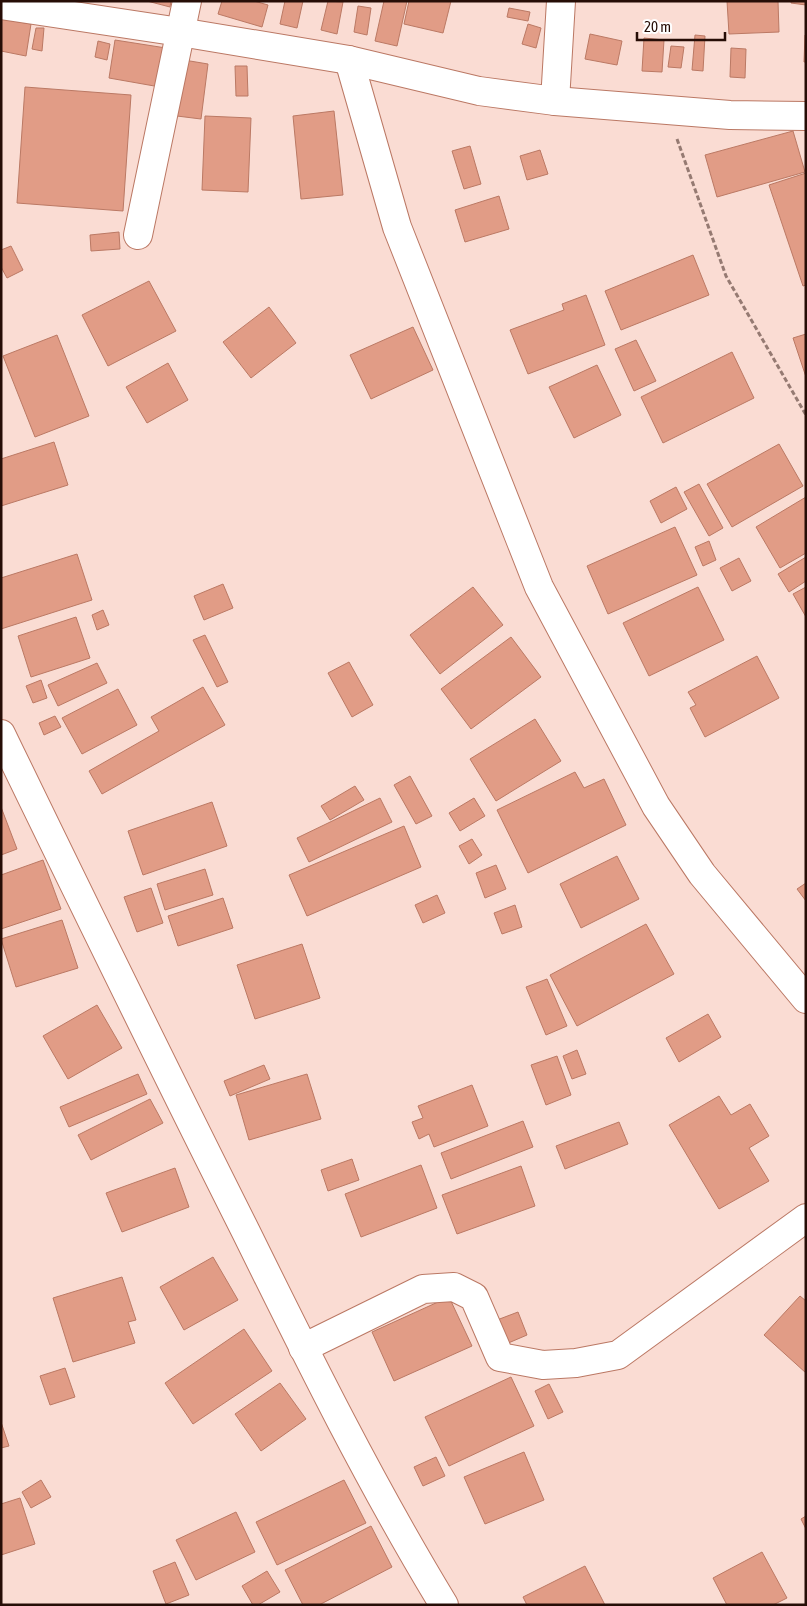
<svg xmlns="http://www.w3.org/2000/svg" width="807" height="1606" font-family="'Asap Condensed',sans-serif">
  <rect width="100%" height="100%" fill="#fadcd3"/>
  <g fill="#e19c86" stroke="#bb7964">
    <path d="M147,1H171L170,7Z"/>
    <path d="M222,1H254L268,5L262,27L218,14Z"/>
    <path d="M285,1H303L297,28L280,24Z"/>
    <path d="M328,1L343,2L337,34L321,30Z"/>
    <path d="M384,1H407L397,46L375,41Z"/>
    <path d="M409,1H451L443,33L404,24Z"/>
    <path d="M727,1H778L779,32L729,34Z"/>
    <path d="M791,1H806V5L791,3Z"/>
    <path d="M358,6L371,8L367,35L354,32Z"/>
    <path d="M509,8L530,12L528,21L507,17Z"/>
    <path d="M1,19L31,24L26,56L1,51Z"/>
    <path d="M528,24L541,28L536,48L522,44Z"/>
    <path d="M36,28H44L42,51L32,49Z"/>
    <path d="M590,34L622,41L617,65L585,59Z"/>
    <path d="M695,35L705,36L703,71L692,70Z"/>
    <path d="M805,35H806V62H804Z"/>
    <path d="M644,38L664,40L662,72L642,71Z"/>
    <path d="M115,40L166,48L160,87L109,78Z"/>
    <path d="M98,41L110,44L107,60L95,57Z"/>
    <path d="M671,46L684,47L681,68L668,67Z"/>
    <path d="M731,48L746,49L745,78L730,77Z"/>
    <path d="M184,60L208,64L201,119L177,116Z"/>
    <path d="M235,66H247L248,96H236Z"/>
    <path d="M25,87L131,95L123,211L17,203Z"/>
    <path d="M334,111L343,195L301,199L293,116Z"/>
    <path d="M205,116L251,118L248,192L202,190Z"/>
    <path d="M793,131L805,172L717,197L705,155Z"/>
    <path d="M470,146L481,184L464,189L452,151Z"/>
    <path d="M540,150L548,174L527,180L520,156Z"/>
    <path d="M806,173V285L803,286L769,185Z"/>
    <path d="M499,196L509,229L465,242L455,210Z"/>
    <path d="M119,232L120,249L91,251L90,235Z"/>
    <path d="M11,246L23,270L7,278L1,267V250Z"/>
    <path d="M693,255L709,295L621,330L605,291Z"/>
    <path d="M149,281L176,331L108,366L82,315Z"/>
    <path d="M586,295L605,345L528,374L510,330L564,310L562,304Z"/>
    <path d="M269,307L296,343L251,378L223,342Z"/>
    <path d="M413,327L433,370L371,399L350,355Z"/>
    <path d="M806,334V377L793,338Z"/>
    <path d="M57,335L89,416L35,437L3,356Z"/>
    <path d="M636,340L656,381L634,391L615,349Z"/>
    <path d="M732,352L754,398L663,443L641,397Z"/>
    <path d="M168,363L188,400L147,423L126,387Z"/>
    <path d="M597,365L621,415L574,438L549,387Z"/>
    <path d="M54,442L68,485L1,506V459Z"/>
    <path d="M779,444L803,486L732,527L707,484Z"/>
    <path d="M699,484L723,528L709,536L684,492Z"/>
    <path d="M676,487L687,509L661,523L650,501Z"/>
    <path d="M806,497V553L780,568L756,527Z"/>
    <path d="M675,527L697,575L608,614L587,566Z"/>
    <path d="M709,541L716,560L703,566L695,547Z"/>
    <path d="M77,554L92,600L1,629V578Z"/>
    <path d="M806,557V581L789,592L778,574Z"/>
    <path d="M739,558L751,581L732,591L720,568Z"/>
    <path d="M223,584L233,608L204,620L194,596Z"/>
    <path d="M473,587L503,625L440,674L410,635Z"/>
    <path d="M698,587L724,640L649,676L623,623Z"/>
    <path d="M806,587V617L793,594Z"/>
    <path d="M103,610L109,625L97,630L92,615Z"/>
    <path d="M76,617L90,658L31,677L18,636Z"/>
    <path d="M205,635L228,682L217,687L193,640Z"/>
    <path d="M511,637L541,677L471,729L441,689Z"/>
    <path d="M757,656L779,698L705,737L690,708L696,705L688,692Z"/>
    <path d="M349,662L373,705L352,717L328,673Z"/>
    <path d="M97,663L107,683L58,706L48,685Z"/>
    <path d="M41,680L47,698L33,703L26,686Z"/>
    <path d="M203,687L225,725L102,794L89,771L159,731L151,717Z"/>
    <path d="M118,689L137,725L82,754L62,718Z"/>
    <path d="M55,716L61,727L44,735L39,723Z"/>
    <path d="M535,719L561,761L496,801L470,759Z"/>
    <path d="M575,772L584,788L604,779L626,825L528,873L497,810Z"/>
    <path d="M410,776L432,816L416,824L394,785Z"/>
    <path d="M355,786L364,800L330,820L321,806Z"/>
    <path d="M380,798L392,822L309,862L297,838Z"/>
    <path d="M474,798L485,816L460,831L449,813Z"/>
    <path d="M212,802L227,846L143,875L128,831Z"/>
    <path d="M1,807L17,849L1,855Z"/>
    <path d="M404,826L421,867L307,916L289,875Z"/>
    <path d="M472,839L482,855L469,864L459,846Z"/>
    <path d="M617,856L639,899L581,928L560,884Z"/>
    <path d="M43,860L61,909L1,929V875Z"/>
    <path d="M496,865L506,889L485,898L476,873Z"/>
    <path d="M205,869L213,895L165,910L157,884Z"/>
    <path d="M806,883V901L797,889Z"/>
    <path d="M151,888L163,923L137,932L124,897Z"/>
    <path d="M437,895L445,913L423,923L415,905Z"/>
    <path d="M223,898L233,928L178,946L168,916Z"/>
    <path d="M515,905L522,927L502,934L494,913Z"/>
    <path d="M62,920L78,968L16,987L1,939Z"/>
    <path d="M646,924L674,974L577,1026L550,975Z"/>
    <path d="M302,944L320,998L255,1019L237,965Z"/>
    <path d="M547,979L567,1026L546,1035L526,987Z"/>
    <path d="M97,1005L122,1048L68,1079L43,1036Z"/>
    <path d="M708,1014L721,1037L679,1062L666,1038Z"/>
    <path d="M577,1050L586,1074L572,1079L563,1056Z"/>
    <path d="M557,1056L571,1095L546,1105L531,1065Z"/>
    <path d="M264,1065L270,1079L230,1096L224,1081Z"/>
    <path d="M138,1074L147,1094L69,1127L60,1107Z"/>
    <path d="M307,1074L321,1119L249,1140L236,1095Z"/>
    <path d="M472,1085L488,1126L434,1147L429,1134L419,1139L412,1122L423,1118L418,1106Z"/>
    <path d="M719,1096L731,1115L750,1104L769,1136L749,1148L769,1181L719,1209L669,1125Z"/>
    <path d="M150,1099L163,1123L91,1160L78,1135Z"/>
    <path d="M523,1121L533,1147L451,1179L441,1153Z"/>
    <path d="M619,1122L628,1144L565,1169L556,1146Z"/>
    <path d="M352,1159L359,1180L328,1191L321,1170Z"/>
    <path d="M421,1165L437,1208L361,1237L345,1194Z"/>
    <path d="M521,1166L535,1206L457,1234L442,1195Z"/>
    <path d="M175,1168L189,1207L122,1232L106,1193Z"/>
    <path d="M213,1257L238,1300L184,1330L160,1287Z"/>
    <path d="M122,1277L136,1320L128,1322L135,1343L73,1362L53,1298Z"/>
    <path d="M800,1296L806,1301V1373L764,1335Z"/>
    <path d="M449,1297L472,1346L394,1381L372,1332Z"/>
    <path d="M518,1312L527,1335L506,1344L497,1320Z"/>
    <path d="M244,1329L272,1371L193,1424L165,1383Z"/>
    <path d="M65,1368L75,1397L50,1405L40,1376Z"/>
    <path d="M511,1377L534,1426L449,1466L425,1417Z"/>
    <path d="M280,1383L306,1419L261,1451L235,1414Z"/>
    <path d="M549,1384L563,1412L548,1419L535,1391Z"/>
    <path d="M1,1422L9,1446L1,1448Z"/>
    <path d="M524,1452L544,1500L485,1524L464,1477Z"/>
    <path d="M436,1457L445,1476L423,1486L414,1467Z"/>
    <path d="M41,1480L51,1497L31,1508L22,1492Z"/>
    <path d="M344,1480L366,1523L277,1565L256,1522Z"/>
    <path d="M20,1498L35,1544L1,1555V1504Z"/>
    <path d="M236,1512L255,1552L196,1580L176,1540Z"/>
    <path d="M806,1516V1529L801,1519Z"/>
    <path d="M371,1526L392,1567L319,1605H303L285,1570Z"/>
    <path d="M762,1552L787,1598L773,1605H727L713,1578Z"/>
    <path d="M175,1562L189,1595L166,1604L153,1571Z"/>
    <path d="M585,1566L605,1605H527L523,1597Z"/>
    <path d="M267,1571L280,1592L258,1605H253L242,1586Z"/>
  </g>
  <g fill="none" stroke-linecap="round" stroke-linejoin="round">
    <g stroke="#bb7864" stroke-width="30">
      <g id="minor">
        <path d="M1,5L180,32L349,60L479,91L555,101L730,115L806,116"/>
        <path d="M349,60L397,227L539,587L656,806L702,874L806,999"/>
        <path d="M555,101L561,1"/>
        <path d="M138,235L187,1"/>
        <path d="M1,734C82,901 163,1067 246,1232C308,1358 371,1485 444,1605"/>
        <path d="M303,1348L423,1289L454,1287L474,1297L500,1357L543,1365L576,1363L618,1355L806,1218"/>
      </g>
    </g>
    <path stroke="#957a72" stroke-width="3" stroke-dasharray="5 2.5" stroke-linecap="butt" d="M677,139L726,276L806,415"/>
    <use href="#minor" stroke="#fff" stroke-width="28"/>
  </g>
  <rect width="807" height="1606" fill="none" stroke="#260d06" stroke-width="5"/>
  <path d="M637 32v8h88v-8" fill="none" stroke="#260d06" stroke-width="2.5"/>
  <text x="644" y="32" font-size="15" fill="#260d06" stroke="#ffffff" stroke-width="4" paint-order="stroke">20 m</text>
</svg>
